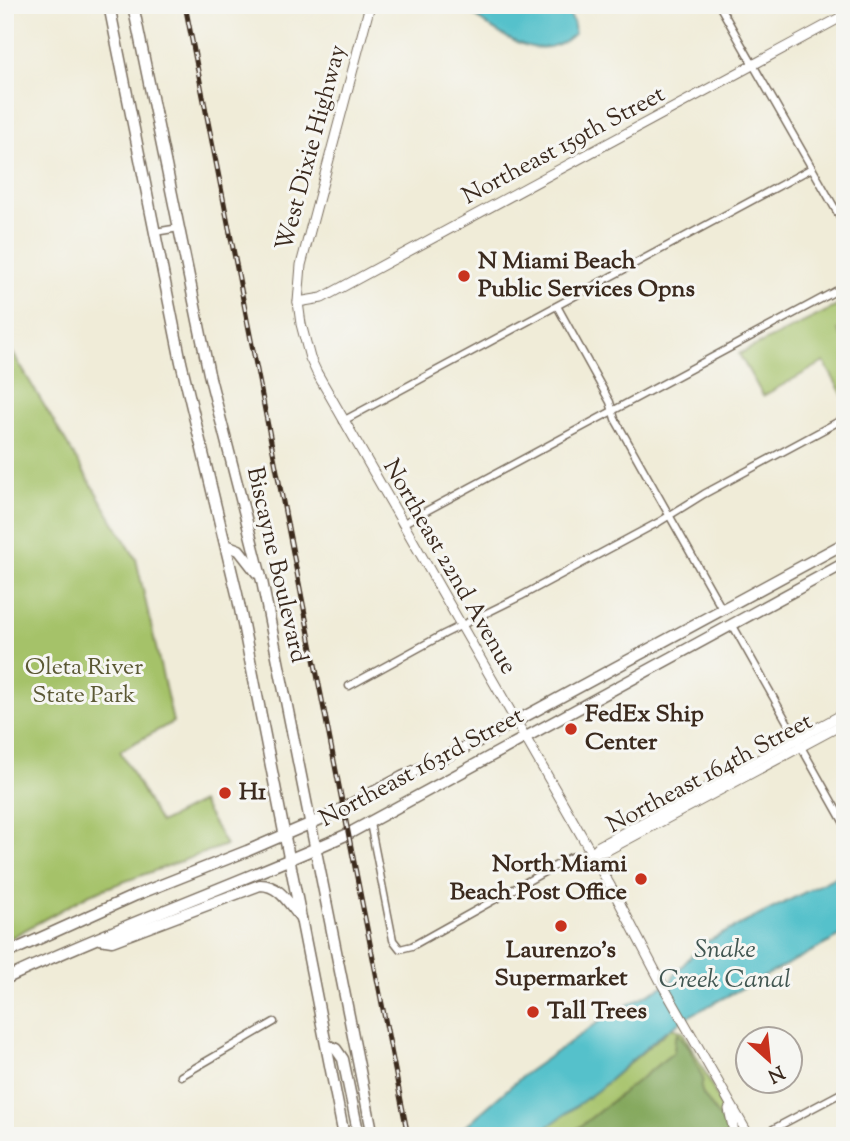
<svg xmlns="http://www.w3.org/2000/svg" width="850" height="1141" font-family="'Sorts Mill Goudy',serif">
  <rect width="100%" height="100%" fill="#f6f6f2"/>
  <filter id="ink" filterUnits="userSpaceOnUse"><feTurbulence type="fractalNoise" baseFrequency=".0143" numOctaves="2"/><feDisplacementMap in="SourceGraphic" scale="14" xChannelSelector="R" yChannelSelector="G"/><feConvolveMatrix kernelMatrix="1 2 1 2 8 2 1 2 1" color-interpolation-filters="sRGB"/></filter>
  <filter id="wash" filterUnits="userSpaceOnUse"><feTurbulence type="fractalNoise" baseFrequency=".00686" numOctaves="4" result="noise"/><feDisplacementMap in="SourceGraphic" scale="28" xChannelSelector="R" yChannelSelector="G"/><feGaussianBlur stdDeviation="1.57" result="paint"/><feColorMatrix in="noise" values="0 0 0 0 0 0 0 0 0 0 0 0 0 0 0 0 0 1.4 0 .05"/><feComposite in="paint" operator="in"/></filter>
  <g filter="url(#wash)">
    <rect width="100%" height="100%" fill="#f0ecd8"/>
    <g fill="#a5c269" stroke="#707644" stroke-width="2">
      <path d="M845,302V326L838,330L845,343V399L824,362L763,396L739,354Z"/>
      <path d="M5,340L136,559L173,722L120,751L160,823L201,802L226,845L90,894L5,941Z"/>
      <path d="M671,1028L682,1031C701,1064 721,1099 731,1136H535L598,1090Z"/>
    </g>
    <path fill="#84a85d" stroke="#60693e" stroke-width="2" d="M678,1033L689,1047L703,1079L701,1088L703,1094L727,1129V1136H568L674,1052L675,1039Z"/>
    <g fill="#54c1cb" stroke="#487674" stroke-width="2">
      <path d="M461,5H560C569,13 576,21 574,34C536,69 493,29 461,5Z"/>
      <path d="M845,872V934L691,1015L663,1033L598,1090L535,1136H454L526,1073L610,1014L671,982L674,975L702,944Z"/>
    </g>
  </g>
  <g filter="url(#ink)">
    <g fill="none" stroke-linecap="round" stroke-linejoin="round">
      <g stroke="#7a6e5f" stroke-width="9">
        <g id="street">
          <path d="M719,5L845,226"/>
          <path d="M155,232L179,228"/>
          <path d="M557,306L610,402L615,419L722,609"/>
          <path d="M343,421L812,168"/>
          <path d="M402,524L845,286"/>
          <path d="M732,624L845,825"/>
          <path d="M349,686L444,634L521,596L659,522L704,494L845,418"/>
          <path d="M370,823L393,940L400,949L412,946L571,857L592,853"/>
          <path d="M181,1076L274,1022"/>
          <path d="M760,1136L845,1091"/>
        </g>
      </g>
      <g stroke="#7a6e5f" stroke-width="11">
        <g id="secondary">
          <path d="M370,5L301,265L298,302L301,324L310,358L317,373L616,896L662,984L749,1136"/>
          <path d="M298,302L322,298L845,15"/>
          <path d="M592,853L599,846L845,713"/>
          <path d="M592,853L606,851L845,723"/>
          <path d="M729,1109L735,1136"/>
        </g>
      </g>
      <g stroke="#7a6e5f" stroke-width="13">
        <g id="primary">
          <path d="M109,5L181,362L237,594L344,1136"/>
          <path d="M133,5L209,374L262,581L373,1136"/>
          <path d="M226,545L239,550L257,573"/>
          <path d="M100,939L112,941L260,885C280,885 289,904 301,918"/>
          <path d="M5,954L136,895L247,851L328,816L402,777L485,738L845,543"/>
          <path d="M5,979C117,926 235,885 348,834L845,563"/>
          <path d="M327,1045L336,1049L343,1059L359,1136"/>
        </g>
      </g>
      <use href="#street" stroke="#fff" stroke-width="6"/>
      <use href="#secondary" stroke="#fff" stroke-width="9"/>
      <use href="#primary" stroke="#fff" stroke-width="10"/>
      <g stroke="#3b2a1e" stroke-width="5">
        <path id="rail" d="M185,5L408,1136"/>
      </g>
      <use href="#rail" stroke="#f6f6f2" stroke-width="2.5" stroke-dasharray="8" stroke-linecap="butt"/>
    </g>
  </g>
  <g fill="#c8321e" stroke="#f6f6f2" stroke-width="2.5">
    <circle cx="464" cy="276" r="7"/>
    <circle cx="571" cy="729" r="7"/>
    <circle cx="225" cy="793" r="7"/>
    <circle cx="641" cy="879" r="7"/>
    <circle cx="561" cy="926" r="7"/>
    <circle cx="533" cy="1012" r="7"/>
  </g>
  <g text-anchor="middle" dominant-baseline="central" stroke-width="6" stroke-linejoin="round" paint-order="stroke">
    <g font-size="24" fill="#3b2a1e" stroke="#f6f6f2">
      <text transform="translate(564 146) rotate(-28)">Northeast 159th Street</text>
      <text transform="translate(312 148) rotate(-75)">West Dixie Highway</text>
      <text transform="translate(276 565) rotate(77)">Biscayne Boulevard</text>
      <text transform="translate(449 567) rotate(60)">Northeast 22nd Avenue</text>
      <text transform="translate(422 768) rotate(-28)">Northeast 163rd Street</text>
      <text transform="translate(710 774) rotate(-28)">Northeast 164th Street</text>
    </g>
    <g font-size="24" font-weight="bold" fill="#3b2a1e" stroke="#f6f6f2" text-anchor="start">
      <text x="478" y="262">N Miami Beach<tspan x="478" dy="28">Public Services Opns</tspan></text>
      <text x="585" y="715">FedEx Ship<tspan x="585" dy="28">Center</tspan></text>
      <text x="239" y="793">H1</text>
      <text x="627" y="865" text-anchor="end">North Miami<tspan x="627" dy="28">Beach Post Office</tspan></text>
      <text x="561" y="951" text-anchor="middle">Laurenzo's<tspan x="561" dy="28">Supermarket</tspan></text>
      <text x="547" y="1012">Tall Trees</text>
    </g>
    <g font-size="24" fill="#5b5834" stroke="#f6f6f2">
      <text x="84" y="668">Oleta River<tspan x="84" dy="28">State Park</tspan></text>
    </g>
    <g font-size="26" font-style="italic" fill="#425752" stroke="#f6f6f2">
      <text x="725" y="950">Snake<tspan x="725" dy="30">Creek Canal</tspan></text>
    </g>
  </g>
  <rect width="850" height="1141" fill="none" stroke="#f6f6f2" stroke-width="28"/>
  <g transform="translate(769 1060) rotate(153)"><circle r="33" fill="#f6f6f2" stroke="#aba49d" stroke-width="2"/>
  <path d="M0-5L12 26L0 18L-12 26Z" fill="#c8321e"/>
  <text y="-10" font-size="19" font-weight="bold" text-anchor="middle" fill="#3b2a1e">N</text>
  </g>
</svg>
